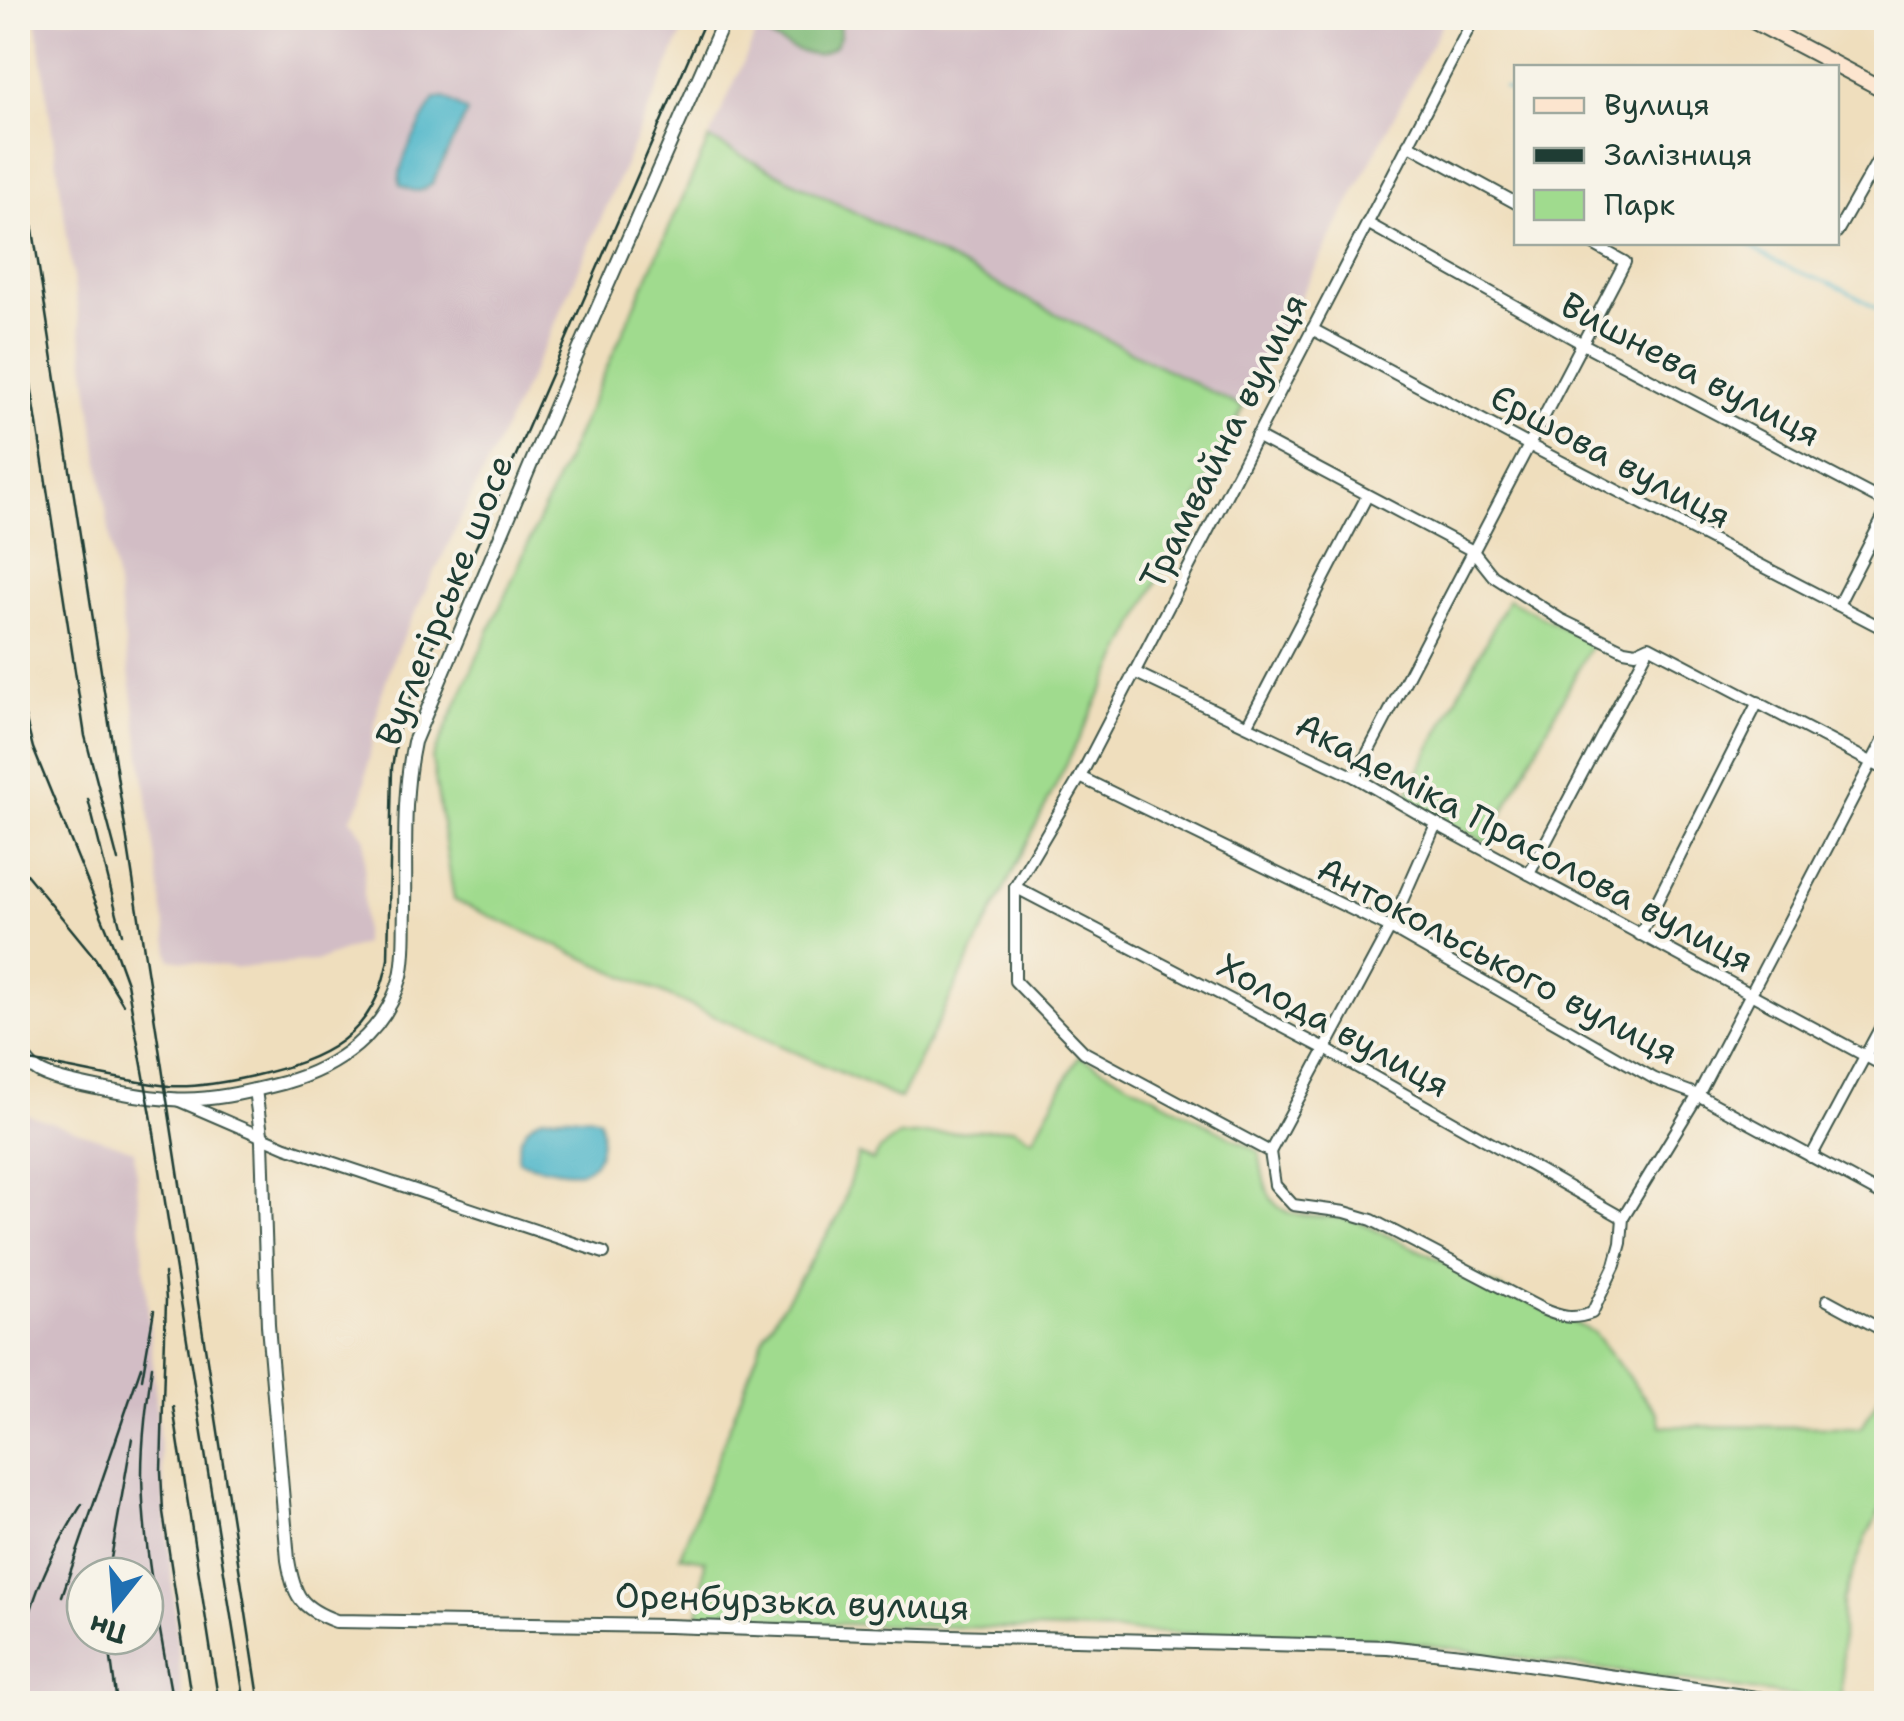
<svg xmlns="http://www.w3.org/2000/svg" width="1904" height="1721" font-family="'Shantell Sans',sans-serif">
  <rect width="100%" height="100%" fill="#f7f3e8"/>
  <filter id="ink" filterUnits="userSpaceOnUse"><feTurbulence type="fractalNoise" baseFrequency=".01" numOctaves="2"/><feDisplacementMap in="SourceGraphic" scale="20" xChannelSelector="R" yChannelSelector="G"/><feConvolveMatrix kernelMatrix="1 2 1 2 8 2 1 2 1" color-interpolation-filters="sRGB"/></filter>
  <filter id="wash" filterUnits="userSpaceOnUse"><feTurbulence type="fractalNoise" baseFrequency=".0048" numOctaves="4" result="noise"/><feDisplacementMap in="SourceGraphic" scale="40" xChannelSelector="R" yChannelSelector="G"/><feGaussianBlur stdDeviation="2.25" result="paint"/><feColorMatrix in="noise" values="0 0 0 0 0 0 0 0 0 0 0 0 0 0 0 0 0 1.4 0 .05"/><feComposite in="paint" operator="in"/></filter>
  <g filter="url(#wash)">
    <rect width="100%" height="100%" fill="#efdebd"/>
    <g fill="#d2bdc5" fill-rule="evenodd">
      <path d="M36,18H689L552,331L394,656L379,702L362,800L350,818L365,838L363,944L317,961L236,968L170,959Z"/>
      <path d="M763,18H1445L1243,408L709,139Z"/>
      <path d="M18,1111L134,1150L183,1703H18ZM85,1576H145V1636H85Z"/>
    </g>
    <g fill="#a0db8e" stroke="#608c61" stroke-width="2.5">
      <path d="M709,139L1243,408L900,1099L454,900L432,759Z"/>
      <path d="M1508,599L1592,643L1487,843L1404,800Z"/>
      <path d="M1079,1056L1259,1152C1262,1167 1263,1185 1271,1198C1285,1221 1313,1215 1336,1217C1344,1218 1352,1220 1359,1222L1593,1332L1657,1413L1661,1426L1862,1427L1886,1384V1499L1866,1538L1842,1601V1703L1386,1639L698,1620L705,1560L680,1556L765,1333L839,1216L858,1155L873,1161L880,1149L899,1136L1013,1128L1033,1139Z"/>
    </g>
    <path fill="#80bb79" stroke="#507c56" stroke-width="2.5" d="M747,18H839L840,36L834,47C829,49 824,53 819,54C801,56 756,33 747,18Z"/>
    <g fill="#4cb5c9" stroke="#36797e" stroke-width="2.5">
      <path d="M445,98L467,112L432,184C419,194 413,192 400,185C396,163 420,127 430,107L435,99Z"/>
      <path d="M556,1116H588L599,1119C603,1131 602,1140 599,1152C592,1177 573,1173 551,1169C540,1167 529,1165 519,1161C515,1145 524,1125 540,1118C545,1116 551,1117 556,1116Z"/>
    </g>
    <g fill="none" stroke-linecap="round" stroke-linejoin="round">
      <g stroke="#4cb5c9" stroke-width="2.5">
        <path d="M1504,88L1516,94"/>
        <path d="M1746,242C1772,264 1800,272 1831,284C1850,292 1869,303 1886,315"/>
      </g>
    </g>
  </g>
  <g filter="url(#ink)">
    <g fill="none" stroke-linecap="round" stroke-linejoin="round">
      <g stroke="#3e5549" stroke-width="14">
        <g id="minor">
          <path d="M1408,144L1516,203"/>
          <path d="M1367,223L1583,344L1886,503"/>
          <path d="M1837,232L1886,146"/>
          <path d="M1312,329L1529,445L1886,630"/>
          <path d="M1256,436L1473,551L1493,576L1560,619L1624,650L1636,652L1649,646L1886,770"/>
          <path d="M1838,605L1886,512"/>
          <path d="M1134,672L1355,777L1436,824L1886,1067"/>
          <path d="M1248,724L1367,496"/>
          <path d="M1080,777L1390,928L1655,1079L1698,1095L1886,1197"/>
          <path d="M1355,777L1625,262L1589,242"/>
          <path d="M1529,874L1649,647"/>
          <path d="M1015,887V981L1084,1052L1270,1152L1275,1185L1293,1205L1345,1212L1372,1220L1542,1309C1560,1317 1573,1320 1592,1313L1615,1265L1621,1243L1623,1218L1698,1095L1886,735"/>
          <path d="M1015,887L1080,777L1474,18"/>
          <path d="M1015,887L1325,1049L1623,1218"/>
          <path d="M1640,935L1758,702"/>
          <path d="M177,1100L286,1147L604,1253"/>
          <path d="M1270,1152L1390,928L1436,824"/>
          <path d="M1811,1157L1886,1017"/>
          <path d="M1827,1300L1886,1332"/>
        </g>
      </g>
      <g stroke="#3e5549" stroke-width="16">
        <g id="tertiary">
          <path d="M18,1049C24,1057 29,1066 38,1071C56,1083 147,1098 171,1099C208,1102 248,1092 283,1083C337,1068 386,1033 401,976C406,954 404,930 405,908C406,852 402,797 414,742L573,364L725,18"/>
          <path d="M255,1090L262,1141L268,1325L288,1560C294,1596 300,1608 336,1621L668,1626L952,1636L1387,1647L1480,1657L1798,1704"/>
        </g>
      </g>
      <g stroke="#3e5549" stroke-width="18">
        <path id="secondary" d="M1747,18L1886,91"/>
      </g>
      <use href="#minor" stroke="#fff" stroke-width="10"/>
      <use href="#tertiary" stroke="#fff" stroke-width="12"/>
      <use href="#secondary" stroke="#fce5cf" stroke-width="14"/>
      <path stroke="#1f3d34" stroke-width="2.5" d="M18,1059C67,1067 119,1081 169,1086C197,1088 227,1082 253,1076C323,1060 375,1037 388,959L392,767L400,722L706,18"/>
      <g stroke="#1f3d34" stroke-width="2.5">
        <path d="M18,132L260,1704"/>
        <path d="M18,248L27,311"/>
        <path d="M18,300L85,736L118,861"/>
        <path d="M18,689L33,748L114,947L127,983L152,1120L245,1704"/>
        <path d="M88,799L122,934"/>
        <path d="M18,864L95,958L123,1004"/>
        <path d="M164,1273L166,1300L161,1471L163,1512L192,1704"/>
        <path d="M152,1366C147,1402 142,1438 142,1474C143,1550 160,1628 173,1704"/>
        <path d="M142,1379L154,1310"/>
        <path d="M173,1407L219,1704"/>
        <path d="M108,1576L132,1438"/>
        <path d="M62,1596L141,1367"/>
        <path d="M108,1636L117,1704"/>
        <path d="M20,1704C16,1627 42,1568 82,1504"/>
      </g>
    </g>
  </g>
  <g text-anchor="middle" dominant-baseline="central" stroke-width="8" stroke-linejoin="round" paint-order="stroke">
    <g font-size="35" fill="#1f3d34" stroke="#f7f3e8">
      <text transform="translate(1691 369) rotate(28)">Вишнева вулиця</text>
      <text transform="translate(1223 441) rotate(-63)">Трамвайна вулиця</text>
      <text transform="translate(1611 456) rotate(28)">Єршова вулиця</text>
      <text transform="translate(444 600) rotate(-68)">Вуглегірське шосе</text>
      <text transform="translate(1525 842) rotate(28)">Академіка Прасолова вулиця</text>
      <text transform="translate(1498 960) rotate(28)">Антокольського вулиця</text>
      <text transform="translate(1334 1025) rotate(29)">Холода вулиця</text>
      <text transform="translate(792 1601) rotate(2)">Оренбурзька вулиця</text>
    </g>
  </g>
  <rect width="1904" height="1721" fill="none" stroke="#f7f3e8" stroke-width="60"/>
  <rect x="1514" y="65" width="325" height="180" fill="#f7f3e8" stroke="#a1aaa0" stroke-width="2.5"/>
  <rect x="1534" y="98" width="50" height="15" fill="#fce5cf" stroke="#a1aaa0" stroke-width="2.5"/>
  <text x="1604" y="115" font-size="30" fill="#1f3d34">Вулиця</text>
  <rect x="1534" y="148" width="50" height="15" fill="#1f3d34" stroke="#a1aaa0" stroke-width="2.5"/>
  <text x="1604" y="165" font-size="30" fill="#1f3d34">Залізниця</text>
  <rect x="1534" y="190" width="50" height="30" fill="#a0db8e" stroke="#a1aaa0" stroke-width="2.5"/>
  <text x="1604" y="215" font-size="30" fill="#1f3d34">Парк</text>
  <g transform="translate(115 1606) rotate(197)"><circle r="48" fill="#f7f3e8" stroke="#a1aaa0" stroke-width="2.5"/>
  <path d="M0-8L18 38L0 25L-18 38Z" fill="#1f6fb2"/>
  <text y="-15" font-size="28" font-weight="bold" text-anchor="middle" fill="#1f3d34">Пн</text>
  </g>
</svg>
